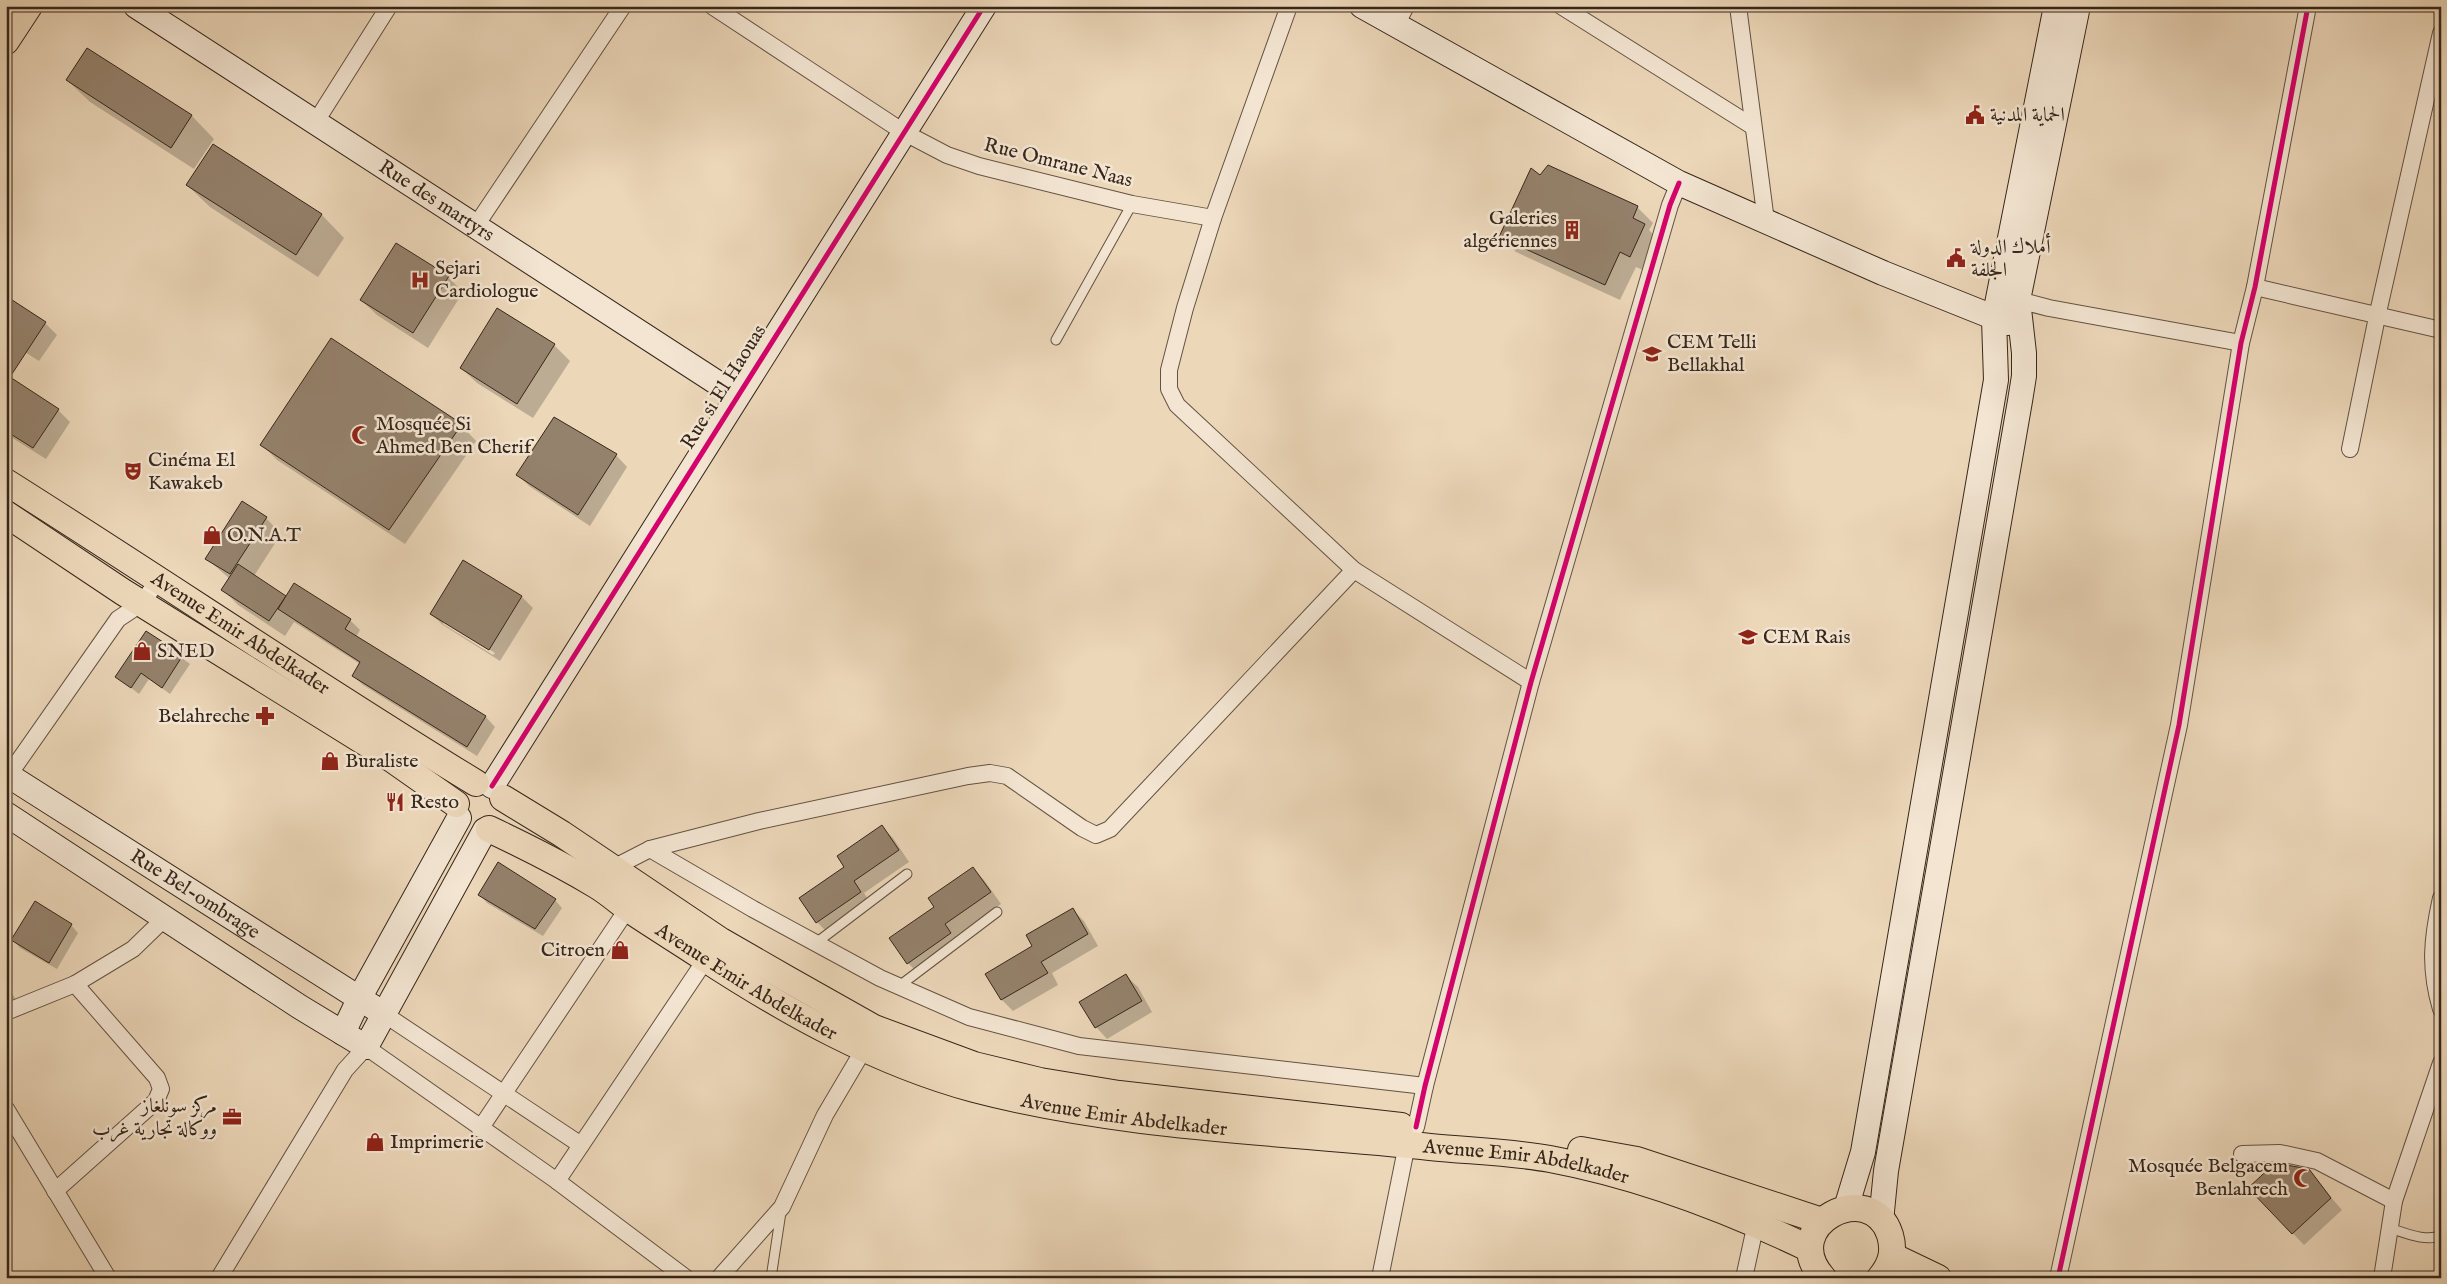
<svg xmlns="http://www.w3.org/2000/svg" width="2447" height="1284" font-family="'IM FELL English',Amiri,serif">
  <rect width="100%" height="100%" fill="#ecd7b9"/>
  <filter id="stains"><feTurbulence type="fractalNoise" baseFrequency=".004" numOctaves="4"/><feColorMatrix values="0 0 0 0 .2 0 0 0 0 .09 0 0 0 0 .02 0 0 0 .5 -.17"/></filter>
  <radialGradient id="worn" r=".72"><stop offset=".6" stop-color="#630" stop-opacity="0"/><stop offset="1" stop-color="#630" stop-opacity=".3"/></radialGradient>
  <g fill="#0003" fill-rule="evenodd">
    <path d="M87,49L192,116L214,139L194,169L90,102L67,80Z"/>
    <path d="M213,146L322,215L344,238L318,277L210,207L187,185Z"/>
    <path d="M1540,177L1637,207L1653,223L1649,230L1659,241L1645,271L1636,267L1620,300L1516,252L1501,236Z"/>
    <path d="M448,277L463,292L428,348L377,315L361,300Z"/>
    <path d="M498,310L554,345L570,361L533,418L477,383L461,368Z"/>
    <path d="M45,323L57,335L39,361L6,340Z"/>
    <path d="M6,377L58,410L70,422L46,459L6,434Z"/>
    <path d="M461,425L476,441L405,544L277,460L262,445Z"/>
    <path d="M616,455L627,467L590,526L529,486L518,475Z"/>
    <path d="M243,503L266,518L281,534L254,576L286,598L350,620L360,630L356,637L486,717L495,727L477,756L363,685L353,676L360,664L294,622L285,636L238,605L223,590L230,579L207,559Z"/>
    <path d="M464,561L522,597L533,608L500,661L443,625L431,614ZM443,621L495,653L493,655L443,624Z"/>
    <path d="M147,633L190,664L170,694L149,679L139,694L116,676Z"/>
    <path d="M881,826L893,838L909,862L864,893L871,904L829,934L817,922L800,898L846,867Z"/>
    <path d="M973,869L984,880L1001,904L956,936L962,945L919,974L908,963L936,907Z"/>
    <path d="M480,895L555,900L562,908L543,936L487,903Z"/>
    <path d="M1072,909L1084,921L1098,946L1052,973L1058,985L1013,1011L1002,1000Z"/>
    <path d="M71,925L78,933L57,969L20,948L13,940Z"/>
    <path d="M1126,976L1138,987L1152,1012L1107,1039L1096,1027Z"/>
    <path d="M6,984L22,1009L8,1016L6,1025Z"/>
    <path d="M2308,1171L2342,1210L2304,1245L2250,1188Z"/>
  </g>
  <g fill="#95826d" stroke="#36261a">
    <path d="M87,48L192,115L171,148L66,80Z"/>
    <path d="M213,144L322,214L296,255L186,185Z"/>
    <path d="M1548,165L1638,206L1633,218L1645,224L1630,257L1620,252L1605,285L1499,237L1531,168L1540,175Z"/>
    <path d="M396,243L449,276L413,333L360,300Z"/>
    <path d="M6,296L46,322L10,377L59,409L33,448L6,431Z"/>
    <path d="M497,308L555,344L517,404L460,368Z"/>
    <path d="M331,338L462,424L389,530L260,445Z"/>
    <path d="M554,417L617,454L578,515L516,475Z"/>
    <path d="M242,501L267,517L230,574L205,559Z"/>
    <path d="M463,560L522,596L489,650L430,614Z"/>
    <path d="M238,564L286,596L269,621L221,590Z"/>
    <path d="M294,583L351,619L345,629L486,716L467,747L352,676L360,662L278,609Z"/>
    <path d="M146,631L183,655L162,688L141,673L131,688L115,677Z"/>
    <path d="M882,825L899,850L854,881L861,892L816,923L799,898L844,867L837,856Z"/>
    <path d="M498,862L556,899L535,929L478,895Z"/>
    <path d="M973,867L991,892L945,924L951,933L907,964L889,938L934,907L928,898Z"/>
    <path d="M35,901L72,924L49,963L11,940Z"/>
    <path d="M1073,908L1088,934L1041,962L1048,973L1001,1000L985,974L1032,946L1026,935Z"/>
    <path d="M1126,974L1142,1001L1095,1028L1079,1002Z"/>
    <path d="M2275,1163L2309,1169L2331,1198L2292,1234L2248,1188Z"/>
  </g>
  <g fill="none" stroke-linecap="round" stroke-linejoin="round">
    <g stroke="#645242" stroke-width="11">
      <g id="lane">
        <path d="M1056,340L1132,204"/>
        <path d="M816,943L907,874"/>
        <path d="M898,987L997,912"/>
        <path d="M2389,1228C2403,1232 2427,1243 2441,1235"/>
        <path d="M771,1278L781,1212"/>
      </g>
    </g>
    <g stroke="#645242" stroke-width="18">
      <g id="street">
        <path d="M712,6L905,133L947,155L979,166L1132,204L1213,218L1289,6"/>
        <path d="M1561,6L1752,126"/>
        <path d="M1738,6L1766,221"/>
        <path d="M1396,25L1406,6"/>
        <path d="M315,123L389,6"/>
        <path d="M1213,218L1185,308L1169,370V389L1177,405L1354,570L1531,682"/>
        <path d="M475,227L623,6"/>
        <path d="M2255,287L2441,330"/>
        <path d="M2018,300L2049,308L2241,343"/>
        <path d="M2350,449L2377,317L2441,33"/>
        <path d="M6,779L118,619L142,603L159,579"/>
        <path d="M650,849L753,909L880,978L969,1017L1079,1046L1425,1086"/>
        <path d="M609,873L613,868L650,849L759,821L968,776L990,773L1007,776L1082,828L1096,835L1110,829L1354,570"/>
        <path d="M2441,898C2432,939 2429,968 2441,1009"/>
        <path d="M6,1012L75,984L133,949L166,917"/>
        <path d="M384,1014L581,1145"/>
        <path d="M6,1109L108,1278"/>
        <path d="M1416,1127L1425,1086L1531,682L1670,205L1679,183"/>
        <path d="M480,1129L628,908"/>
        <path d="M2242,1154L2280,1153L2317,1161L2394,1201"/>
        <path d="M557,1181L706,959"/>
        <path d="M55,1191L156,1101L161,1089L157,1078L75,984"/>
        <path d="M219,1278L345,1070L366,1047L557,1181L686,1278"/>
        <path d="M719,1278L782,1207L825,1115L864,1049"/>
        <path d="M1380,1278L1407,1144"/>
        <path d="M1744,1278L1756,1223"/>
        <path d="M2058,1278L2179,725L2241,343L2255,287L2308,6"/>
        <path d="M2382,1278L2394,1201L2441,1063"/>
      </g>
    </g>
    <g stroke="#36261a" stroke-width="26">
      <g id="secondary">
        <path id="s1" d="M136,6L736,395"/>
        <path d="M1362,6L1679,183L1883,273L2008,323"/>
        <path id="s2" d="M6,774L384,1014"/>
        <path d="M492,786L984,6"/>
        <path d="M6,814L300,1007L366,1047L485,830"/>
        <path d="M343,1033L360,997L459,818"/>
        <path d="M1846,1208L1863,1152L1996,380L1994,319L2056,6"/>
        <path d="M1881,1221L1886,1171L2020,401L2024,376V353L2018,300L2078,6"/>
      </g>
    </g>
    <g stroke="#36261a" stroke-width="28">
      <g id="primary">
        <path d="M6,41L29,6"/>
        <path id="s3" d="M6,482C163,581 317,686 476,783"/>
        <path d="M6,514L123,592L392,759L456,804"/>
        <path d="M503,798L562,834L721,941L787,979L874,1028L974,1065L1040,1081L1119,1094L1401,1126"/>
        <path id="s4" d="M489,829C525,846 561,864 596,885C608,892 619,902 630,910C654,926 678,941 701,956C785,1011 877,1063 974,1089C1123,1128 1278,1131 1430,1147C1470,1151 1511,1152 1550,1159C1641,1176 1727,1209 1810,1249"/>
        <path d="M1581,1150L1637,1160L1822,1221"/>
        <path d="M1892,1256L1938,1278"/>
        <path d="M1823,1278C1776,1225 1871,1176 1890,1235C1895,1252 1891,1265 1880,1278"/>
      </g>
    </g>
    <use href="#lane" stroke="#f3e5d2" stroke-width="9"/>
    <use href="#street" stroke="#f3e5d2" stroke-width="16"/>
    <use href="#secondary" stroke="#f3e5d2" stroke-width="24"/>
    <use href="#primary" stroke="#ecd7b9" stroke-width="26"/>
    <g stroke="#f3e5d2" stroke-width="8">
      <g id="cycleway">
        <path d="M492,786L984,6"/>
        <path d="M1416,1127L1425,1086L1531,682L1670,205L1679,183"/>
        <path d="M2058,1278L2179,725L2241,343L2255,287L2308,6"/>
      </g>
    </g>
    <use href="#cycleway" stroke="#d6006c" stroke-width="5"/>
  </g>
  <defs>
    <g id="civic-bare" transform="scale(1.5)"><path d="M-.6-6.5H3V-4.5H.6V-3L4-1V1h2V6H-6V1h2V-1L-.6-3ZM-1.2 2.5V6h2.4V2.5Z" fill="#8f2418" stroke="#f3e5d2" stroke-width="2.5" paint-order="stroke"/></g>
    <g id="building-bare" transform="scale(1.5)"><path d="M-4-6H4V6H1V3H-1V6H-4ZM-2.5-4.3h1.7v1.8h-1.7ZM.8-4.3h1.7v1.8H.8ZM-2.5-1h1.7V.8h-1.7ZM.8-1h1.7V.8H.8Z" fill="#8f2418" stroke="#f3e5d2" stroke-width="2.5" paint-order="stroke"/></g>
    <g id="hospital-bare" transform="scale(1.5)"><path d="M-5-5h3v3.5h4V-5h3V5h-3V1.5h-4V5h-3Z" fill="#8f2418" stroke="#f3e5d2" stroke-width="2.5" paint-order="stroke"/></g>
    <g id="school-bare" transform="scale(1.5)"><path d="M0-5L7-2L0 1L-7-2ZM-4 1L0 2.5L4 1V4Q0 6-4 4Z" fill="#8f2418" stroke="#f3e5d2" stroke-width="2.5" paint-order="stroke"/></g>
    <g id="mosque-bare" transform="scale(1.5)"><path d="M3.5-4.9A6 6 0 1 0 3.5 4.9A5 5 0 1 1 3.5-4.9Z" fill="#8f2418" stroke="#f3e5d2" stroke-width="2.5" paint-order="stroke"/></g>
    <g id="theatre-bare" transform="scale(1.5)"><path d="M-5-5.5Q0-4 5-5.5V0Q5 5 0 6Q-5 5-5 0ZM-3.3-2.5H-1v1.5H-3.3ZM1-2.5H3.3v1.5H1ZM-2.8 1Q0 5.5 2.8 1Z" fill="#8f2418" stroke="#f3e5d2" stroke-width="2.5" paint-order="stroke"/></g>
    <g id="shop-bare" transform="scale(1.5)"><path d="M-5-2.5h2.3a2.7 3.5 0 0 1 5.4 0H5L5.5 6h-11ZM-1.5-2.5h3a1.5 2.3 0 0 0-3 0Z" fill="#8f2418" stroke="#f3e5d2" stroke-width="2.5" paint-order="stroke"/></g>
    <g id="pharmacy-bare" transform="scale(1.5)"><path d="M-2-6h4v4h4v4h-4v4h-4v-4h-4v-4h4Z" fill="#8f2418" stroke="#f3e5d2" stroke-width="2.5" paint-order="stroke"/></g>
    <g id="restaurant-bare" transform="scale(1.5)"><path d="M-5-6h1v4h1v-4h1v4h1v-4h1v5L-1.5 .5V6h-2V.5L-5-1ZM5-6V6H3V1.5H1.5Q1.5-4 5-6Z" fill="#8f2418" stroke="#f3e5d2" stroke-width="2.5" paint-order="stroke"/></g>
    <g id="office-bare" transform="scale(1.5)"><path d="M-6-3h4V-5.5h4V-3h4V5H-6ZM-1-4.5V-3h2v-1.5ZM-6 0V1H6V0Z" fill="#8f2418" stroke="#f3e5d2" stroke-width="2.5" paint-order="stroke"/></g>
  </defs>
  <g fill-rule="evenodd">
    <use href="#civic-bare" x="1975" y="115"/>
    <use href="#building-bare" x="1572" y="230"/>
    <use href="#civic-bare" x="1956" y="258"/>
    <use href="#hospital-bare" x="420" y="280"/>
    <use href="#school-bare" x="1652" y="354"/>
    <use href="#mosque-bare" x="361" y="435"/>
    <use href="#theatre-bare" x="133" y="471"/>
    <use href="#shop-bare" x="212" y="535"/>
    <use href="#school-bare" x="1748" y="637"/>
    <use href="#shop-bare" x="142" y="651"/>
    <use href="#pharmacy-bare" x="265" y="716"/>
    <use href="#shop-bare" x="330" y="761"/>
    <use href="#restaurant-bare" x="395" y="802"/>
    <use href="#shop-bare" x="620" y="950"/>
    <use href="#office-bare" x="232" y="1117"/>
    <use href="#shop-bare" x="375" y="1142"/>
    <use href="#mosque-bare" x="2303" y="1178"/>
  </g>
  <g text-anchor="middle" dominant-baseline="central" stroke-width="5" stroke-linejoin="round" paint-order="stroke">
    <g font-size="20" fill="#36261a" stroke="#f3e5d2" text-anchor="start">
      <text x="1990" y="115">الحماية المدنية</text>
      <text x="1557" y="218" text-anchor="end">Galeries<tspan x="1557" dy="23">algériennes</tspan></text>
      <text x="1971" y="247">أملاك الدولة<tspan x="1971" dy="23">الجلفة</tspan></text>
      <text x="435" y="268">Sejari<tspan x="435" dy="23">Cardiologue</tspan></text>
      <text x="1667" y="342">CEM Telli<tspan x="1667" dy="23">Bellakhal</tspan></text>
      <text x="376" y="424">Mosquée Si<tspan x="376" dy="23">Ahmed Ben Cherif</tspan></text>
      <text x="148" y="460">Cinéma El<tspan x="148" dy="23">Kawakeb</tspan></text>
      <text x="227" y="535">O.N.A.T</text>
      <text x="1763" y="637">CEM Rais</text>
      <text x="157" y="651">SNED</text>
      <text x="250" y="716" text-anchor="end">Belahreche</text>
      <text x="345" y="761">Buraliste</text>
      <text x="410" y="802">Resto</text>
      <text x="605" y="950" text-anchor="end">Citroen</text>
      <text x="217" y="1106" text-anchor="end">مركز سونلغاز<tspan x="217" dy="23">ووكالة تجارية غرب</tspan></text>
      <text x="390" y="1142">Imprimerie</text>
      <text x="2288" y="1166" text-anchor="end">Mosquée Belgacem<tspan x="2288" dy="23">Benlahrech</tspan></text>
    </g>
    <g font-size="20" fill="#36261a" stroke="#f3e5d2">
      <text transform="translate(1058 163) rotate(14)">Rue Omrane Naas</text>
      <text stroke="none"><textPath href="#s1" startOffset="358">Rue des martyrs</textPath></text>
      <text transform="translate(724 387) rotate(-58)">Rue si El Haouas</text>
      <text stroke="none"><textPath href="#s3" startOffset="279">Avenue Emir Abdelkader</textPath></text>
      <text stroke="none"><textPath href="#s2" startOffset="224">Rue Bel-ombrage</textPath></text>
      <text stroke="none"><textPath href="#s4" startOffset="300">Avenue Emir Abdelkader</textPath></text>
      <text stroke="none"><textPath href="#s4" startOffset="705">Avenue Emir Abdelkader</textPath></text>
      <text stroke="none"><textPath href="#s4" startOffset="1110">Avenue Emir Abdelkader</textPath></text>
    </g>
  </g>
  <rect width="2447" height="1284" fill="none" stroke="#ecd7b9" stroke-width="25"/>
  <rect x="8" y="8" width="2432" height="1269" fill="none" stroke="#36261a" stroke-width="2.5"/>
  <rect x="12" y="12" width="2422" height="1259" fill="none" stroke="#36261a"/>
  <rect width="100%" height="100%" filter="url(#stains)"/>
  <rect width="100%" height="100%" fill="url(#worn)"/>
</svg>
